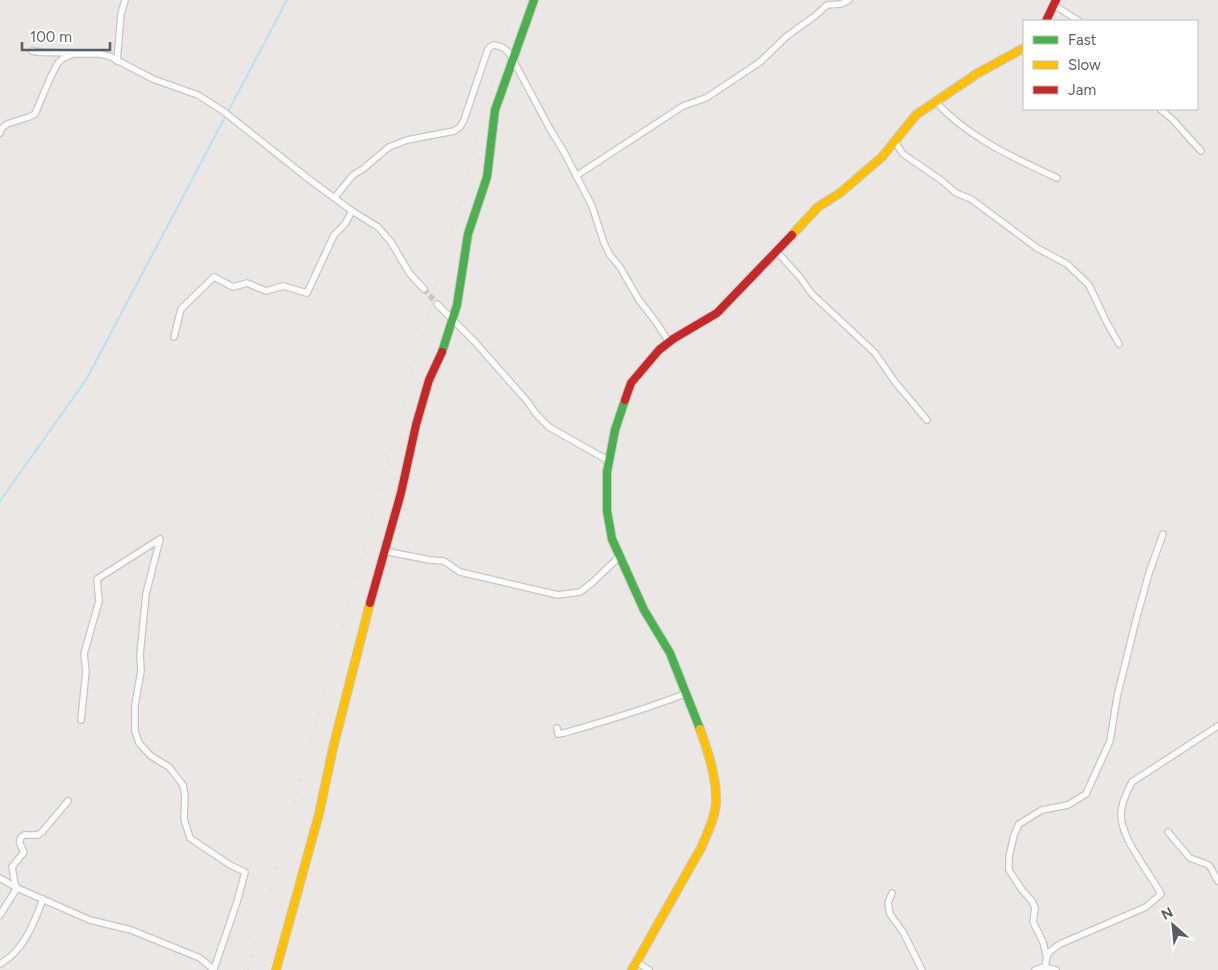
<svg xmlns="http://www.w3.org/2000/svg" width="1218" height="970" font-family="Figtree,sans-serif">
  <rect width="100%" height="100%" fill="#eae7e4"/>
  <g fill="none" stroke-linecap="round" stroke-linejoin="round">
    <path stroke="#bae1f2" stroke-width="2" d="M0,501L86,380L287,0"/>
    <path stroke="#c6c5c4" stroke-width="5.5" stroke-dasharray="5.5 3" stroke-linecap="butt" d="M424,289L437,304"/>
    <g stroke="#c6c6c6" stroke-width="8">
      <g id="street">
        <path d="M1054,5L1079,21"/>
        <path d="M32,51C45,54 58,51 71,54"/>
        <path d="M117,61L121,14L125,0"/>
        <path d="M935,101C967,137 1014,158 1057,178"/>
        <path d="M1160,109L1172,119L1201,151"/>
        <path d="M0,133L1,129L7,124L29,117L35,114L51,76L58,63L62,59L73,54H99L109,56L153,79L198,95L223,111L310,180L352,211L378,227L391,242L410,274L424,289"/>
        <path d="M895,142L903,154L941,180L956,193L971,199L1037,248L1067,264L1089,285L1106,321L1119,344"/>
        <path d="M576,176L683,106L706,98L760,62L787,36L815,16L827,5L841,4L849,0"/>
        <path d="M335,197L353,175L363,169L389,147L407,140L454,131L460,127L464,120L488,49L493,45C503,46 507,49 512,58L550,129L564,152L592,206L604,243L610,255L620,267L639,300L656,322L669,342"/>
        <path d="M777,252L799,276L812,294L875,353L895,382L927,420"/>
        <path d="M437,304L474,341L527,401L536,414L549,427L609,461"/>
        <path d="M174,337L181,309L214,277L233,287L247,283L266,291L283,286L307,293L334,235L345,224L352,211"/>
        <path d="M384,551L430,560L444,561L460,572L558,595L580,592L593,582L620,556"/>
        <path d="M81,720L86,671L84,654L99,601L97,579L160,539L146,594L140,655L141,671L135,705V731L139,743L151,756L169,767L183,785L185,796L184,819L190,838L230,865L245,872L237,902L214,969"/>
        <path d="M557,728L558,734L564,733C606,721 647,709 687,693"/>
        <path d="M1168,832L1190,858L1209,865L1218,881"/>
        <path d="M0,878L17,888L90,920L131,930L200,958L214,970"/>
        <path d="M892,893L888,903L890,914L903,932L922,970"/>
        <path d="M0,915L17,888L15,884L12,867L24,852C21,846 16,840 24,835H38L42,832L68,801"/>
        <path d="M1046,955L1043,942L1033,922L1035,908L1032,901L1022,890L1009,870V857L1014,835L1019,824L1042,810L1068,805L1086,794L1110,741L1117,697L1136,620L1149,573L1163,534"/>
        <path d="M637,962L649,970"/>
        <path d="M0,964C24,951 34,923 43,899"/>
        <path d="M1045,967C1047,953 1048,952 1060,944L1146,907L1161,894C1149,871 1122,841 1121,815C1121,804 1127,791 1132,782L1218,726"/>
        <path d="M1035,970L1045,967L1056,970"/>
      </g>
    </g>
    <g stroke="#c6c6c5" stroke-width="10">
      <g id="fast">
        <path d="M442,352L457,305L468,234L487,177L495,110L534,0"/>
        <path d="M625,400L615,430L607,472V511L612,539L644,610L670,653L700,729"/>
      </g>
    </g>
    <g stroke="#c6c6c5" stroke-width="10">
      <g id="slow">
        <path d="M792,235L818,207L840,193L882,157L916,115L978,73L1024,48"/>
        <path d="M276,970L319,814L333,748L370,603"/>
        <path d="M632,970L701,848C707,834 715,818 716,803C717,778 708,752 700,729"/>
      </g>
    </g>
    <g stroke="#c6c6c5" stroke-width="10">
      <g id="jam">
        <path d="M1046,21L1056,0"/>
        <path d="M625,400L631,383L659,350L673,339L717,313L792,235"/>
        <path d="M370,603L401,493L416,425L429,380L442,352"/>
      </g>
    </g>
    <use href="#street" stroke="#fcfbfb" stroke-width="5.5"/>
    <use href="#fast" stroke="#4caf50" stroke-width="8"/>
    <use href="#slow" stroke="#ffc107" stroke-width="8"/>
    <use href="#jam" stroke="#c62828" stroke-width="8"/>
    <path stroke="#e1e1e1" stroke-width="2" stroke-dasharray="1 6" stroke-linecap="butt" d="M248,970L515,0"/>
  </g>
  <rect x="1023" y="20" width="175" height="90" fill="#ffffff" stroke="#bdbfc0"/>
  <rect x="1033" y="36" width="25" height="8" fill="#4caf50" stroke="#bdbfc0"/>
  <text x="1068" y="45" font-size="15" fill="#5a5e62">Fast</text>
  <rect x="1033" y="61" width="25" height="8" fill="#ffc107" stroke="#bdbfc0"/>
  <text x="1068" y="70" font-size="15" fill="#5a5e62">Slow</text>
  <rect x="1033" y="86" width="25" height="8" fill="#c62828" stroke="#bdbfc0"/>
  <text x="1068" y="95" font-size="15" fill="#5a5e62">Jam</text>
  <g transform="translate(1173 925) rotate(333)" stroke="#ffffff" stroke-width="4" paint-order="stroke">
  <path d="M0-4L9 19L0 12L-9 19Z" fill="#5a5e62"/>
  <text y="-8" font-size="14" font-weight="bold" text-anchor="middle" fill="#5a5e62">N</text>
  </g>
  <path d="M22 42v8h88v-8" fill="none" stroke="#5a5e62" stroke-width="2.5"/>
  <text x="30" y="42" font-size="15" fill="#5a5e62" stroke="#ffffff" stroke-width="4" paint-order="stroke">100 m</text>
</svg>
